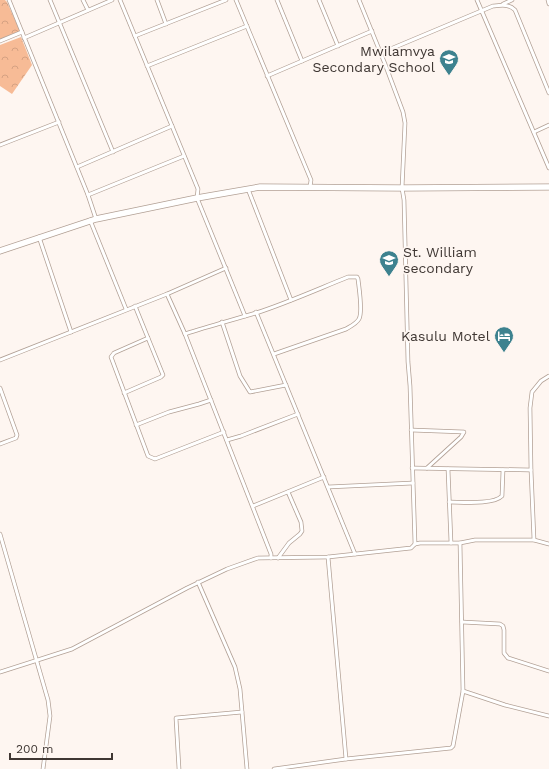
<svg xmlns="http://www.w3.org/2000/svg" width="549" height="769" font-family="'Work Sans',sans-serif">
  <defs>
    <pattern id="forest-crowns" width="20" height="18" patternUnits="userSpaceOnUse"><rect width="20" height="18" fill="#f7bb96"/><path d="M2 6a3 3 0 1 1 6 0M12 15a3 3 0 1 1 6 0" fill="none" stroke="#d5a182"/></pattern>
  </defs>
  <rect width="100%" height="100%" fill="#fef6f1"/>
  <g fill="url(#forest-crowns)">
    <path d="M0,0H5L7,2L20,31L0,39Z"/>
    <path d="M21,37L32,65L12,94L0,86V45Z"/>
  </g>
  <g fill="none" stroke-linecap="round" stroke-linejoin="round">
    <g stroke="#b2a095" stroke-width="4.5">
      <g id="minor">
        <path d="M9,0L88,195L96,219"/>
        <path d="M50,0L113,152"/>
        <path d="M83,0L88,10"/>
        <path d="M120,0L198,189L197,198L245,316"/>
        <path d="M157,0L166,24"/>
        <path d="M236,0L311,180L310,187"/>
        <path d="M277,0L302,61"/>
        <path d="M319,0L338,46"/>
        <path d="M477,0L549,168"/>
        <path d="M548,0L549,4"/>
        <path d="M503,4L512,0"/>
        <path d="M135,36L226,0"/>
        <path d="M24,38L112,0"/>
        <path d="M0,41L22,32"/>
        <path d="M381,53L493,6C502,5 509,4 515,10L549,93"/>
        <path d="M147,66L247,26"/>
        <path d="M267,76L372,31"/>
        <path d="M534,132L549,125"/>
        <path d="M0,145L59,122"/>
        <path d="M77,167L172,126"/>
        <path d="M248,189L291,300"/>
        <path d="M88,195L184,156"/>
        <path d="M90,220L126,309"/>
        <path d="M39,237L71,332"/>
        <path d="M167,294L185,334L271,554V558"/>
        <path d="M256,312L355,554"/>
        <path d="M222,322L240,376L250,392L286,385"/>
        <path d="M185,334C209,326 233,320 256,313C287,303 318,289 348,277H357L358,279C359,288 363,312 359,319C356,324 351,326 346,329L274,354"/>
        <path d="M148,338L114,353L111,357L148,456L155,459L224,432"/>
        <path d="M0,360L167,294L226,268"/>
        <path d="M0,388L17,435L16,438L0,444"/>
        <path d="M124,393L161,377L163,375L135,306"/>
        <path d="M136,425L169,412L199,404L211,400"/>
        <path d="M411,430L464,432L461,437L427,468"/>
        <path d="M227,440L241,436L298,414"/>
        <path d="M412,468L531,470"/>
        <path d="M448,469L451,543"/>
        <path d="M328,487L413,483"/>
        <path d="M449,502C462,502 493,505 502,496L503,470"/>
        <path d="M253,506L324,477"/>
        <path d="M0,534L48,700L50,716L43,769"/>
        <path d="M534,540L531,470L530,408L532,392L541,381L549,376"/>
        <path d="M460,543L463,691"/>
        <path d="M415,544L420,543H460L475,540H534L549,544"/>
        <path d="M328,557L346,759"/>
        <path d="M278,558L289,543L300,534L302,531L301,522L288,492"/>
        <path d="M198,582L235,667L240,689L247,769"/>
        <path d="M462,622L500,624L503,626L504,630V653L508,658L549,671"/>
        <path d="M0,672L72,649L187,588L227,569L258,558L328,557L411,548L415,544L410,386L408,362L404,200L402,188L405,123L403,112L385,64L359,0"/>
        <path d="M179,769L176,718L242,712"/>
        <path d="M274,769L346,759L451,748L453,746L463,691L505,705L549,716"/>
      </g>
    </g>
    <g stroke="#b2a095" stroke-width="7">
      <path id="trunk" d="M0,251L96,219L197,198L260,187L402,188L549,187"/>
    </g>
    <use href="#minor" stroke="#fff" stroke-width="3"/>
    <use href="#trunk" stroke="#fff" stroke-width="5.5"/>
  </g>
  <defs>
    <g id="school-pin" transform="scale(1)"><path d="M0 17L-7.5 6A9.5 9.5 0 1 1 7.5 6Z" fill="#3d828f" stroke="#fef6f1"/><path d="M0-5L7-2L0 1L-7-2ZM-4 1L0 2.5L4 1V4Q0 6-4 4Z" fill="#fff"/></g>
    <g id="hotel-pin" transform="scale(1)"><path d="M0 17L-7.5 6A9.5 9.5 0 1 1 7.5 6Z" fill="#3d828f" stroke="#fef6f1"/><path d="M-6-4.5h1.5V1H6V5H4.5V3h-9V5H-6ZM-4 0a1.8 1.8 0 1 1 3.6 0ZM.5 0V-2.5h3Q6-2.5 6 0Z" fill="#fff"/></g>
  </defs>
  <g fill-rule="evenodd">
    <use href="#school-pin" x="449" y="59"/>
    <use href="#school-pin" x="389" y="260"/>
    <use href="#hotel-pin" x="504" y="336"/>
  </g>
  <g text-anchor="middle" dominant-baseline="central" stroke-width="3.5" stroke-linejoin="round" paint-order="stroke">
    <g font-size="14" fill="#3f3733" stroke="#fef6f1" text-anchor="end">
      <text x="435" y="51">Mwilamvya<tspan x="435" dy="16">Secondary School</tspan></text>
      <text x="403" y="252" text-anchor="start">St. William<tspan x="403" dy="16">secondary</tspan></text>
      <text x="490" y="336">Kasulu Motel</text>
    </g>
  </g>
  <path d="M10 753v6h102v-6" fill="none" stroke="#3f3733" stroke-width="2"/>
  <text x="16" y="753" font-size="12" fill="#3f3733" stroke="#fef6f1" stroke-width="3" paint-order="stroke">200 m</text>
</svg>
